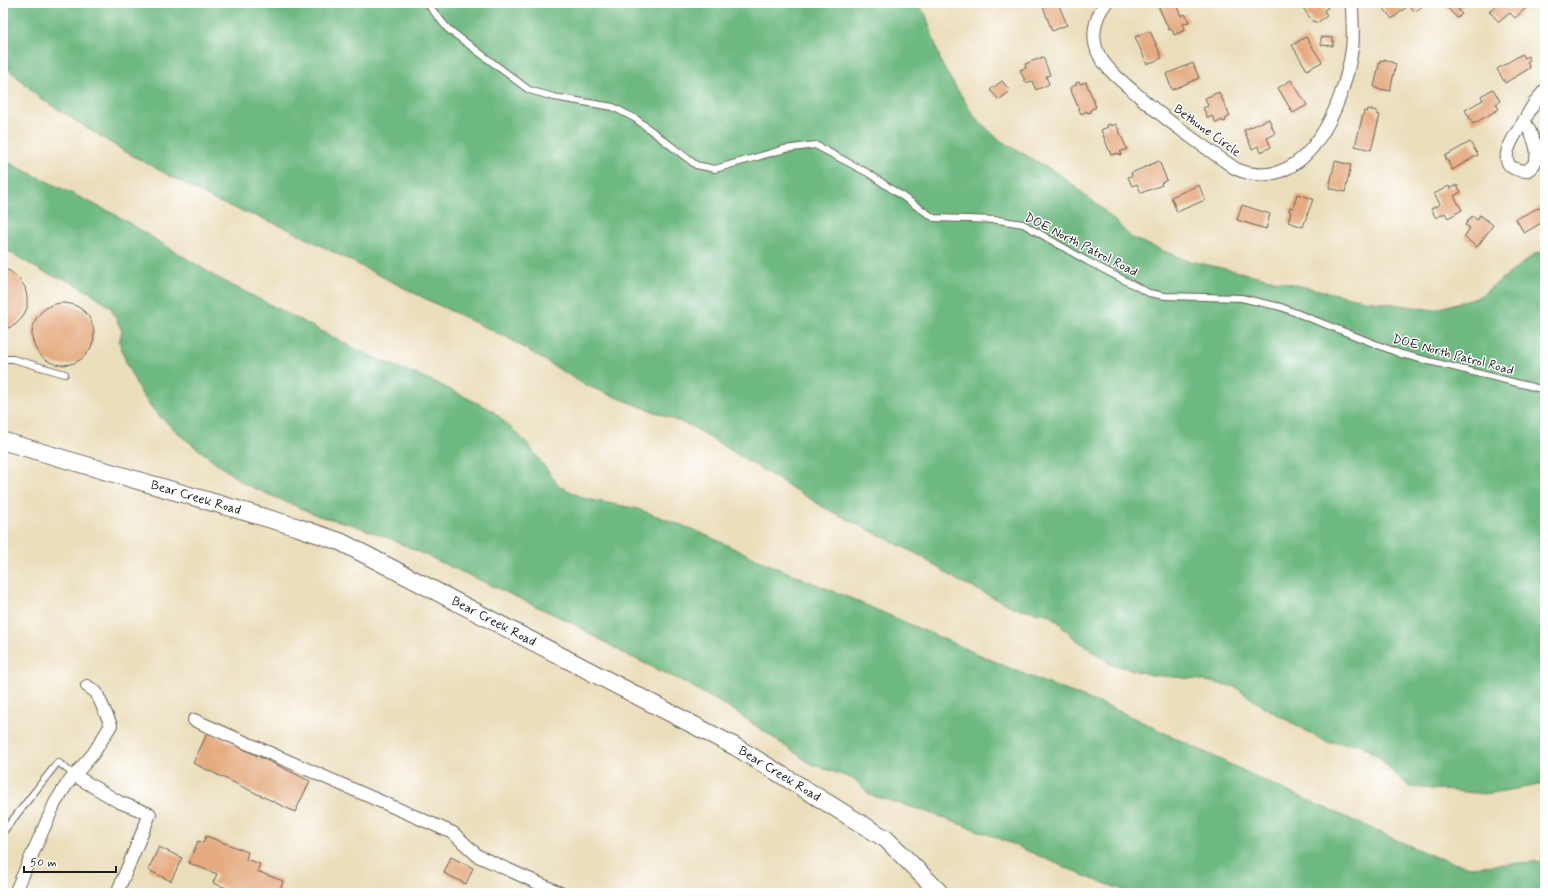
<svg xmlns="http://www.w3.org/2000/svg" width="1548" height="896" font-family="Mynerve,sans-serif">
  <rect width="100%" height="100%" fill="#fff"/>
  <filter id="ink" filterUnits="userSpaceOnUse"><feTurbulence type="fractalNoise" baseFrequency=".025" numOctaves="2"/><feDisplacementMap in="SourceGraphic" scale="8" xChannelSelector="R" yChannelSelector="G"/><feConvolveMatrix kernelMatrix="1 2 1 2 8 2 1 2 1" color-interpolation-filters="sRGB"/></filter>
  <filter id="wash" filterUnits="userSpaceOnUse"><feTurbulence type="fractalNoise" baseFrequency=".012" numOctaves="4" result="noise"/><feDisplacementMap in="SourceGraphic" scale="16" xChannelSelector="R" yChannelSelector="G"/><feGaussianBlur stdDeviation="0.9" result="paint"/><feColorMatrix in="noise" values="0 0 0 0 0 0 0 0 0 0 0 0 0 0 0 0 0 1.4 0 .05"/><feComposite in="paint" operator="in"/></filter>
  <g filter="url(#wash)">
    <rect width="100%" height="100%" fill="#ebdebb"/>
    <g fill="#6eb981" stroke="#456a4e">
      <path d="M3,3H916L926,15L942,65L974,116L999,140L1059,174L1105,211L1132,238L1186,260L1358,299L1434,310L1480,296L1536,253L1545,252V784L1486,794L1411,787L1395,775L1380,758L1360,744L1326,742L1262,706L1235,687L1195,679L1151,675L1111,664L1074,638L1051,615L1015,608L957,580L917,554L825,508L691,426L585,385L508,338L432,302L284,227L216,201L122,150L40,98L3,64Z"/>
      <path d="M3,160L116,215L218,278L370,356L428,379L492,410L526,442L559,486L586,499L638,509L697,531L763,562L852,599L1026,675L1119,711L1267,782L1435,857L1469,867L1545,861V893H1132L1092,879L998,838L924,811L870,795L854,779L811,764L736,712L682,681L627,655L572,623L393,540L354,525L319,516L244,484L185,439L156,413L141,393L127,365L119,342L122,331L111,308L93,294L69,281L43,272L8,251H3Z"/>
    </g>
    <g id="blocks">
      <g fill="#e5aa7f">
        <path d="M1044,3H1058L1067,25L1052,31L1042,4Z"/>
        <path d="M1157,3H1175L1181,16L1185,14L1189,22L1183,24L1185,30L1174,35L1172,29L1169,30Z"/>
        <path d="M1297,3H1325L1328,8L1324,10L1327,16L1317,23L1315,21L1313,22L1301,5L1299,6Z"/>
        <path d="M1385,3H1426L1415,12L1409,5L1392,19L1382,6Z"/>
        <path d="M1443,3H1467L1458,10L1462,14L1457,18Z"/>
        <path d="M1498,3H1521L1526,8L1515,18L1510,13L1499,22L1489,11Z"/>
        <path d="M1150,31L1162,58L1147,64L1135,37Z"/>
        <path d="M1306,37L1322,62L1307,70L1292,45Z"/>
        <path d="M1321,37L1333,38V46L1321,45Z"/>
        <path d="M1522,54L1525,58L1528,56L1530,60L1527,62L1530,68L1505,83L1497,69Z"/>
        <path d="M1043,57L1050,75L1046,76L1049,84L1036,90L1032,81L1026,83L1020,70L1026,68L1025,64Z"/>
        <path d="M1384,59L1396,64L1390,91L1382,89V91L1374,87L1380,60L1384,61Z"/>
        <path d="M1193,63L1199,78L1172,90L1166,74Z"/>
        <path d="M1291,80L1307,105L1293,113L1278,88Z"/>
        <path d="M1002,81L1010,91L999,100L990,90Z"/>
        <path d="M1079,82L1080,84L1086,82L1096,107L1090,110L1091,112L1088,113L1087,111L1081,114L1070,88L1076,85V83Z"/>
        <path d="M1493,89L1500,101L1496,104L1499,109L1473,124L1465,110L1483,100L1481,96Z"/>
        <path d="M1219,92L1230,116L1225,119L1226,121L1223,122L1222,120L1216,123L1212,116L1208,118L1203,108L1208,106L1205,98Z"/>
        <path d="M1368,109L1377,111V114L1380,115L1371,150L1355,146L1364,111L1367,112Z"/>
        <path d="M1269,119L1275,134L1267,138L1271,147L1261,152L1258,146L1252,149L1244,130Z"/>
        <path d="M1110,124L1111,126L1116,124L1127,149L1120,152L1122,154L1119,155L1118,153L1111,155L1101,130L1108,127L1107,125Z"/>
        <path d="M1470,142L1478,155L1452,170L1445,156Z"/>
        <path d="M1159,161L1167,180L1161,183L1162,185L1141,193L1137,184L1132,186L1128,177L1132,176L1131,173Z"/>
        <path d="M1335,161L1351,165L1345,192L1329,188Z"/>
        <path d="M1199,185L1205,200L1177,212L1171,197Z"/>
        <path d="M1457,185L1461,192L1454,196L1462,210L1448,218L1445,213L1436,218L1431,209L1440,204L1434,194L1449,186L1450,189Z"/>
        <path d="M1297,194L1313,199L1303,227L1288,222L1291,212L1289,211L1290,207L1293,208Z"/>
        <path d="M1242,205L1270,214L1266,229L1237,220Z"/>
        <path d="M1542,206L1545,212V221L1524,233L1516,219Z"/>
        <path d="M1480,215L1493,225L1477,247L1464,237L1470,228L1465,225L1472,216L1477,220Z"/>
        <path d="M3,269L10,271L18,278L25,287L27,297V308L22,318L15,325L3,330Z"/>
        <circle cx="63" cy="334" r="31"/>
        <path d="M208,732L310,781L295,812L193,763Z"/>
        <path d="M206,836L248,852L246,859L260,864L257,871L283,881L280,890L283,891L282,893H240L213,883L217,874L189,863L198,841L203,843Z"/>
        <path d="M159,847L182,858L171,881L148,870Z"/>
        <path d="M451,857L473,868L466,884L444,873Z"/>
      </g>
    </g>
  </g>
  <g filter="url(#ink)">
    <use href="#blocks" fill-opacity="0" stroke="#646054" stroke-width="1"/>
    <g fill="none" stroke-linecap="round" stroke-linejoin="round">
      <g stroke="#646054" stroke-width="8">
        <g id="lane">
          <path d="M429,3L430,7L448,29L529,90L554,97L613,107L636,119L696,165L715,169L785,149L815,145L868,173L934,218L998,220L1023,224L1087,261L1149,293L1165,296L1241,298L1281,307L1401,354L1545,390"/>
          <path d="M3,359H13L65,374"/>
          <path d="M3,832L58,762L74,775"/>
        </g>
      </g>
      <g stroke="#646054" stroke-width="14">
        <g id="street">
          <path d="M1106,3C1094,18 1090,39 1100,57C1108,70 1120,80 1132,90C1164,119 1200,144 1236,169C1307,198 1344,104 1352,49C1354,34 1352,18 1352,3"/>
          <path d="M1524,120C1532,135 1547,160 1526,171C1489,169 1515,135 1524,121C1531,108 1535,101 1545,90"/>
          <path d="M194,720L453,833L478,856L560,893"/>
          <path d="M74,775L119,802L150,814L117,893"/>
          <path d="M15,893L55,803L67,784L93,754L111,725L96,692L87,686"/>
        </g>
      </g>
      <g stroke="#646054" stroke-width="19">
        <g id="secondary">
          <path id="s1" d="M3,441L297,527L341,542L736,747L886,839L940,893"/>
        </g>
      </g>
      <use href="#lane" stroke="#fff" stroke-width="6"/>
      <use href="#street" stroke="#fff" stroke-width="12"/>
      <use href="#secondary" stroke="#fff" stroke-width="17"/>
    </g>
  </g>
  <g text-anchor="middle" dominant-baseline="central" stroke-width="3" stroke-linejoin="round" paint-order="stroke">
    <g font-size="13" fill="#1c1c1c" stroke="#fff">
      <text transform="translate(1207 131) rotate(36)">Bethune Circle</text>
      <text transform="translate(1081 245) rotate(27)">DOE North Patrol Road</text>
      <text transform="translate(1453 355) rotate(15)">DOE North Patrol Road</text>
      <text stroke="none"><textPath href="#s1" startOffset="201">Bear Creek Road</textPath></text>
      <text stroke="none"><textPath href="#s1" startOffset="525">Bear Creek Road</textPath></text>
      <text stroke="none"><textPath href="#s1" startOffset="849">Bear Creek Road</textPath></text>
    </g>
  </g>
  <rect width="1548" height="896" fill="none" stroke="#fff" stroke-width="16"/>
  <path d="M24 866v6h92v-6" fill="none" stroke="#1c1c1c" stroke-width="2"/>
  <text x="30" y="866" font-size="12" fill="#1c1c1c" stroke="#ffffff" stroke-width="3" paint-order="stroke">50 m</text>
</svg>
